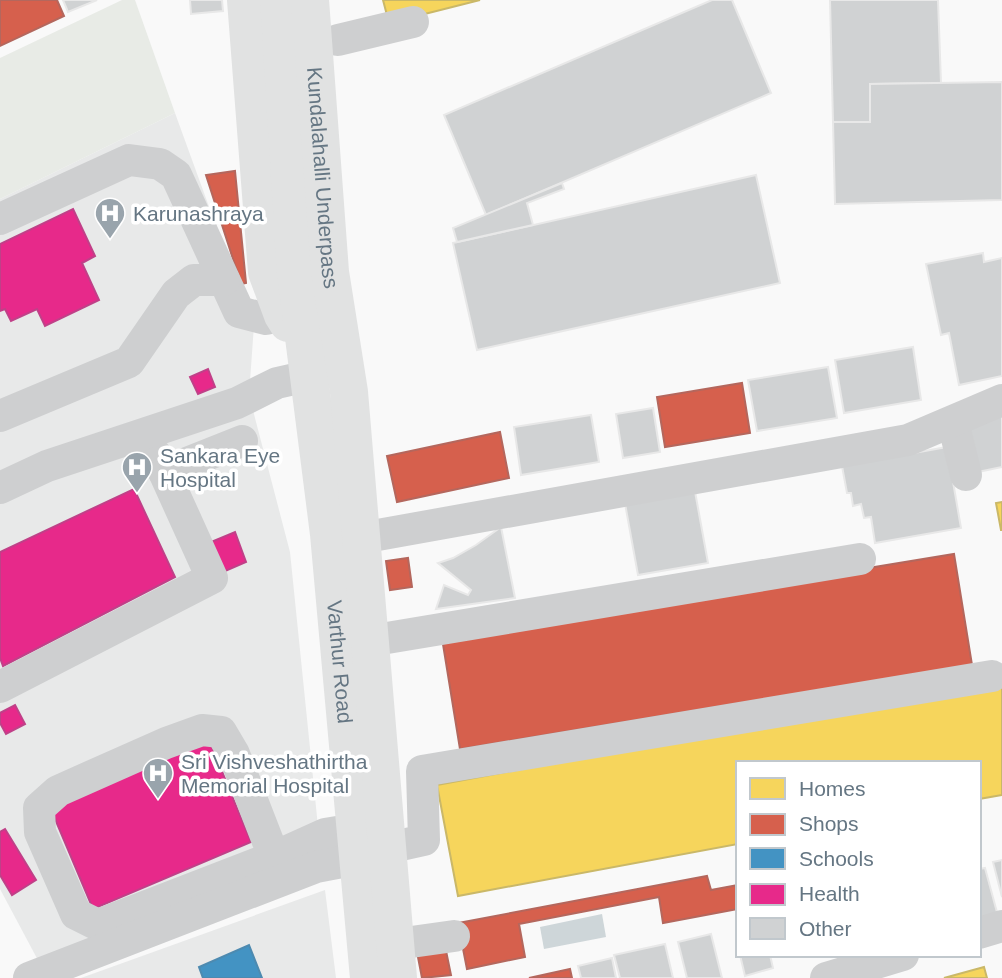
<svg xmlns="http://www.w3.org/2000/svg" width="1002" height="978" font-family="Arial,sans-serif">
  <rect width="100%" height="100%" fill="#f9f9f9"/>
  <g fill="#e8e9e9">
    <path d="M175,113L236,281L255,311L249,395L290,552L321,856L40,964L0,889V199Z"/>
    <path d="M325,890L336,978H81Z"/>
  </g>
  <path fill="#e8ebe6" d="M122,0H135L175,113L0,199V58Z"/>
  <path fill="#ced6d9" d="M602,914L606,937L544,949L540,927Z"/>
  <g fill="#f6d55c" stroke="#cab868" stroke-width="2">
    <path d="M383,0H480L389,23Z"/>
    <path d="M1002,502V530H1001L996,503Z"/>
    <path d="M1002,679V795L979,799V763H738V844L458,896L437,785Z"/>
    <path d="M984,967L987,978H944Z"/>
  </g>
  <g fill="#d6604d" stroke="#b4675d" stroke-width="2">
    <path d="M0,0H57L64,16L0,46Z"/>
    <path d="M235,171L246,283L241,284L206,175Z"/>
    <path d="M742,383L750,433L665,447L657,397Z"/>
    <path d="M500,432L509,478L397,502L387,456Z"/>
    <path d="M954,554L972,665L460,749L442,638Z"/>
    <path d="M408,558L412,587L390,590L386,561Z"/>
    <path d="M707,876L711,890L738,885V909L663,923L659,897L519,924L525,957L467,969L458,923Z"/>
    <path d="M445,946L451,975L422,978L417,952Z"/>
    <path d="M570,969L572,978H529Z"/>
  </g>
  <path fill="#4393c3" stroke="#4d8ab0" stroke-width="2" d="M249,945L262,978H203L199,967Z"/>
  <g fill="#e7298a" stroke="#c04088" stroke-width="2">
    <path d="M73,209L95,256L82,263L99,300L45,326L37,309L11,321L5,309L0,311V244Z"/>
    <path d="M208,369L215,387L198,394L190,377Z"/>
    <path d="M134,489L175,577L3,666L0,658V552Z"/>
    <path d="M235,532L246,562L223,572L211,542Z"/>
    <path d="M15,705L25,724L6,734L0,723V713Z"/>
    <path d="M209,740L251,842L93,909L50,807Z"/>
    <path d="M5,829L36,880L12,895L0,875V832Z"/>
  </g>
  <g fill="#d0d2d3" stroke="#e8e8e8" stroke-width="2">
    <path d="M63,0H97L68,12Z"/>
    <path d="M190,0H222L223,11L191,14Z"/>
    <path d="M712,0H732L771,93L486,215L444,115Z"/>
    <path d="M830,0H938L941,83L870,84V122H833Z"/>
    <path d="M1002,82V200L835,204L833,122H870V84Z"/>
    <path d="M756,175L780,283L477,350L453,243Z"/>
    <path d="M562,183L564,189L527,203L533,225L457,242L453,228Z"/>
    <path d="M983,253L984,262L1002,258V376L959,385L949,333L941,335L926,264Z"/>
    <path d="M913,347L921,400L844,413L835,360Z"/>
    <path d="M828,367L837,418L757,431L748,380Z"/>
    <path d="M653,408L660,452L623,458L616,414Z"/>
    <path d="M1002,410V467L973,473L960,429Z"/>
    <path d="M591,415L599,462L521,475L514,427Z"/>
    <path d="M947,447L961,528L875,543L871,517L864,518L861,504L853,506L851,493H847L842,466Z"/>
    <path d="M694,486L708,563L638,575L624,498Z"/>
    <path d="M501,527L515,598L436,609L444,585L468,595L471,590L438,563L453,558L476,545Z"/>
    <path d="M1002,860V897L993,862Z"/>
    <path d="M985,868L998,916L979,921V869Z"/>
    <path d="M711,934L722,978H687L678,942Z"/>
    <path d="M665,944L673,978H620L614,955Z"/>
    <path d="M740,955H770L773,968L745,976Z"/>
    <path d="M612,958L616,978H581L578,966Z"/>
  </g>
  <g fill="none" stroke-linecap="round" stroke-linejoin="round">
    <g stroke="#cecfd0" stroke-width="32">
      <path d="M338,40L413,22"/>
      <path d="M0,219L129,160L160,164L176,175L239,312L266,319L283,315"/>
      <path d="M0,416L129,362L176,294L194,280H224"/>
      <path d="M953,422L966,475"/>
      <path d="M156,455L164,472L242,441"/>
      <path d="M0,488L47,466L237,403L277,383L308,376"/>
      <path d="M361,538L908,440L1002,400"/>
      <path d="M369,641L860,559"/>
      <path d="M0,687L212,578L164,472"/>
      <path d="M388,848L424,840L422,771L992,676"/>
      <path d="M274,857L234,754L221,732L202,730L166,743L58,791L39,808L40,832L76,914L98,925L274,857L325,834L355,829"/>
      <path d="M979,933L1002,926"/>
      <path d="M397,944L454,936"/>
      <path d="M29,978L316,867L358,859"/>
      <path d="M826,978L903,955"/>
    </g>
    <g stroke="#e1e2e2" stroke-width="38">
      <path d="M246,0L267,272L283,315L288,323"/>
      <path id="s1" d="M279,0L296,274L329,534L369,978"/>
      <path id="s2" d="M310,0L330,272L349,392L398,978"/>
    </g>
  </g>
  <defs>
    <g id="hospital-pin" transform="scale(1.575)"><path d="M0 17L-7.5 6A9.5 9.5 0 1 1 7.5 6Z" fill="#99a4ac" stroke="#fff"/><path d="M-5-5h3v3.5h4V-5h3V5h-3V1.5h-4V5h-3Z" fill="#fff"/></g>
  </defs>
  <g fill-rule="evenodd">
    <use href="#hospital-pin" x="110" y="213"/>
    <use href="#hospital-pin" x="137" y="467"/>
    <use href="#hospital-pin" x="158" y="773"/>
  </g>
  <g text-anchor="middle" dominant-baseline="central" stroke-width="7" stroke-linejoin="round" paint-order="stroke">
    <g font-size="21" fill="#657683" stroke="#fff">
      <text stroke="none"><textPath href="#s2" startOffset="178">Kundalahalli Underpass</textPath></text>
      <text stroke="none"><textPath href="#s1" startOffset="665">Varthur Road</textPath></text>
    </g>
    <g font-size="21" fill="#657683" stroke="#fff" text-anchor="start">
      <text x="133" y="213">Karunashraya</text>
      <text x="160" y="455">Sankara Eye<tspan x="160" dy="24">Hospital</tspan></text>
      <text x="181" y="761">Sri Vishveshathirtha<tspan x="181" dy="24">Memorial Hospital</tspan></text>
    </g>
  </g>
  <rect x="736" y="761" width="245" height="196" fill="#ffffff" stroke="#c1c8cd" stroke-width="2"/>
  <rect x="750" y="778" width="35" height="21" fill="#f6d55c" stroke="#c1c8cd" stroke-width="2"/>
  <text x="799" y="796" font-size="21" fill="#657683">Homes</text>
  <rect x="750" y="814" width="35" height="21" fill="#d6604d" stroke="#c1c8cd" stroke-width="2"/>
  <text x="799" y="831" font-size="21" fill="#657683">Shops</text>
  <rect x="750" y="848" width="35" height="21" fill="#4393c3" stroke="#c1c8cd" stroke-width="2"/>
  <text x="799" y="866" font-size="21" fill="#657683">Schools</text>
  <rect x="750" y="884" width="35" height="21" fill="#e7298a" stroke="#c1c8cd" stroke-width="2"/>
  <text x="799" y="901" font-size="21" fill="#657683">Health</text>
  <rect x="750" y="918" width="35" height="21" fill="#d0d2d3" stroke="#c1c8cd" stroke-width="2"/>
  <text x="799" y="936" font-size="21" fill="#657683">Other</text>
</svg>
